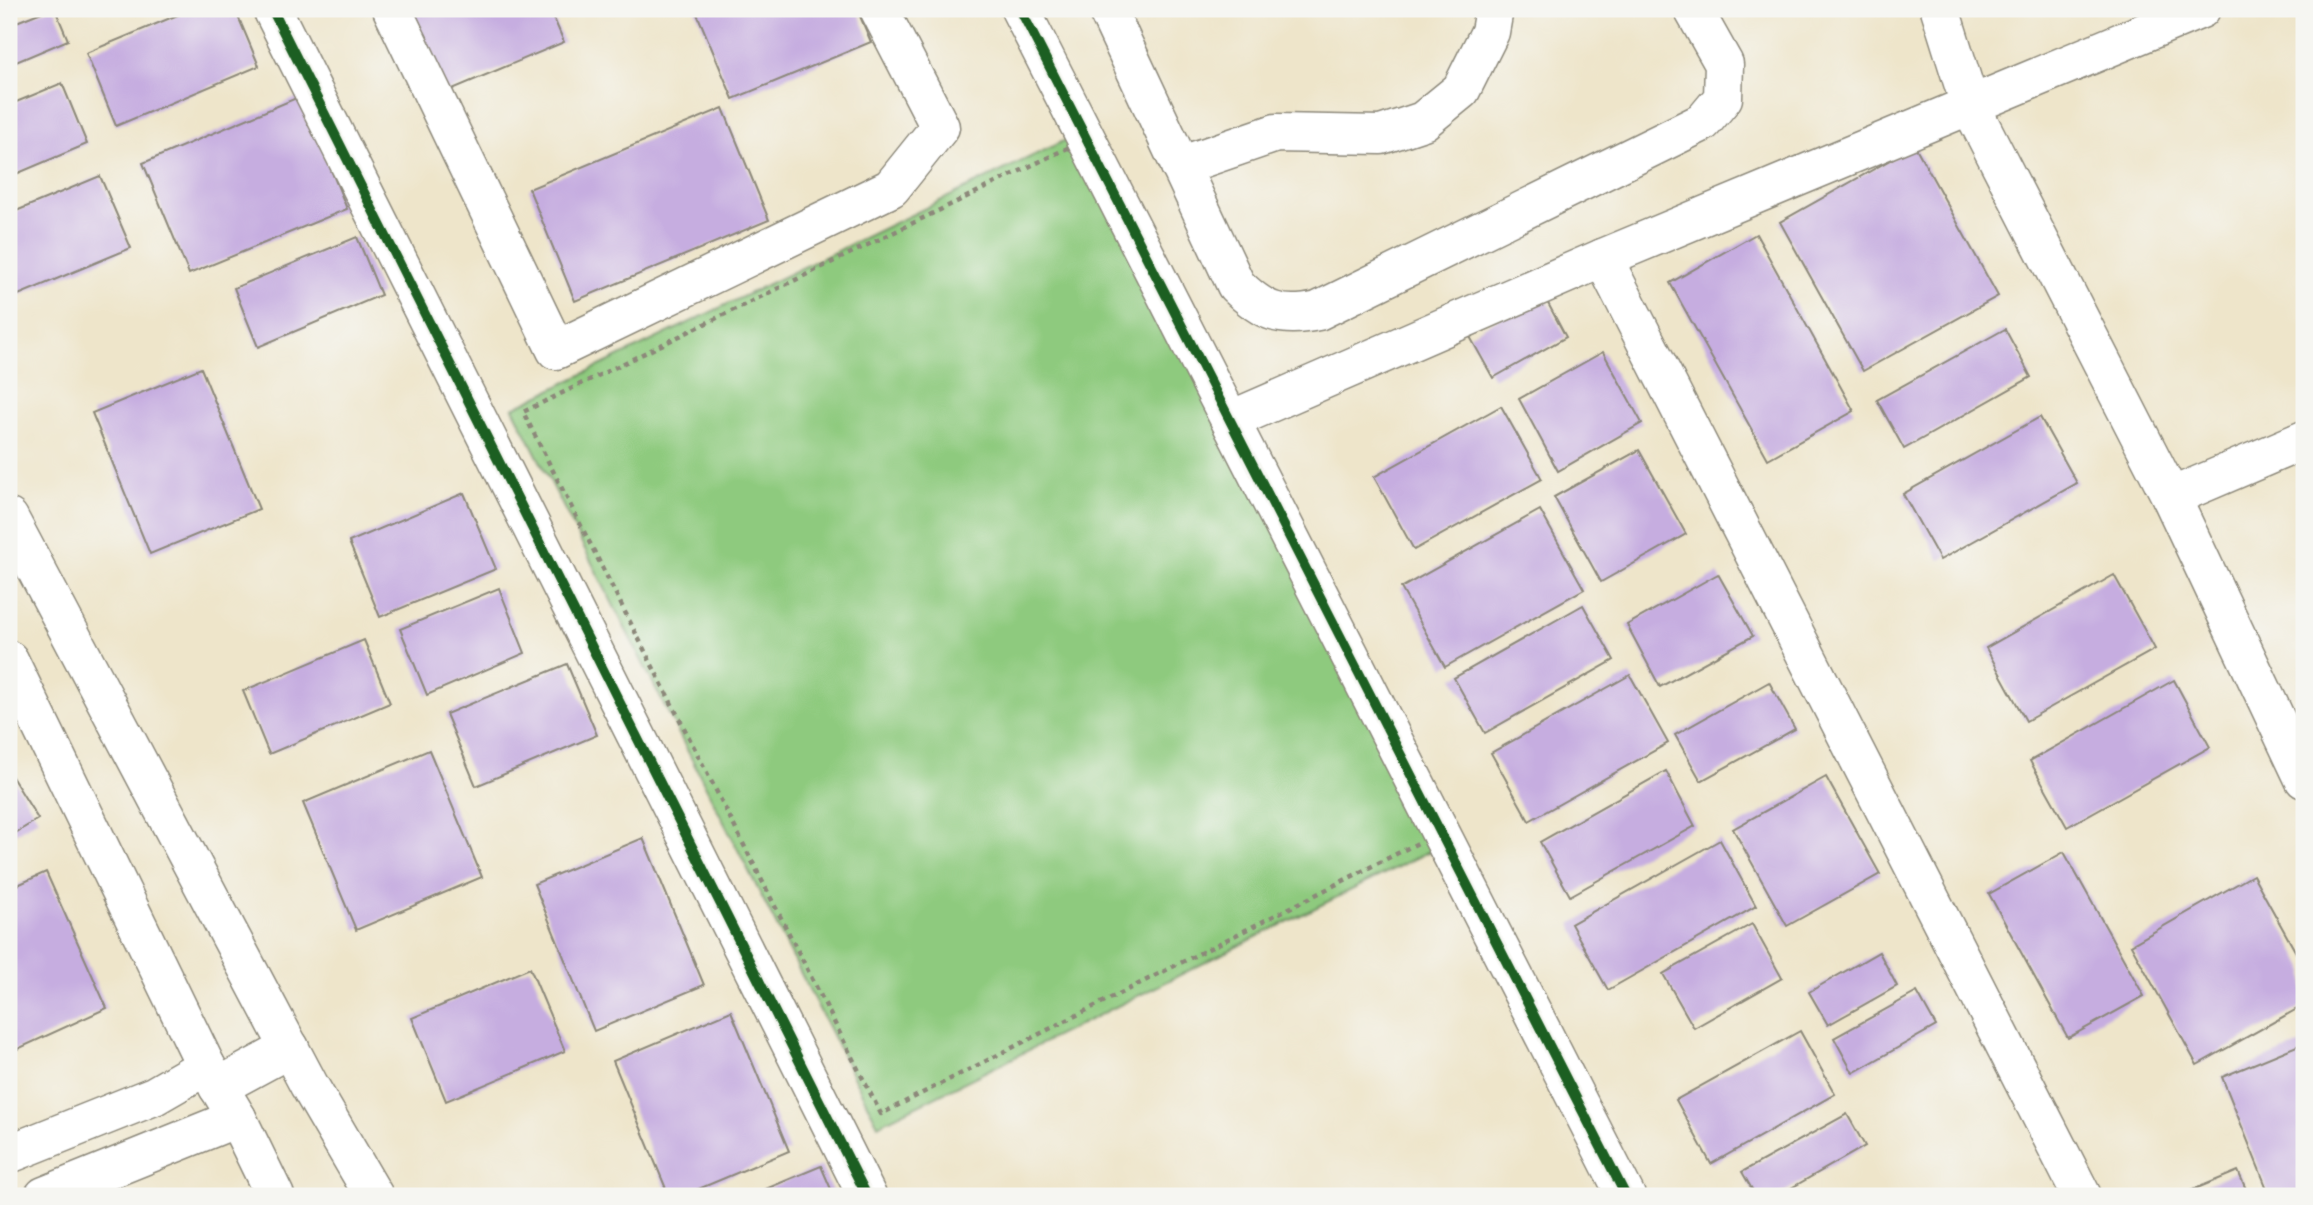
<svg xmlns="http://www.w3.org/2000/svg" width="2313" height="1205" font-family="Mali,sans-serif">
  <rect width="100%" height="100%" fill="#f6f6f2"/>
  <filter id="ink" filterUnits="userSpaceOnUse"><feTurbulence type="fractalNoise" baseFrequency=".0143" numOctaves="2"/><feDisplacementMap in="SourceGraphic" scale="14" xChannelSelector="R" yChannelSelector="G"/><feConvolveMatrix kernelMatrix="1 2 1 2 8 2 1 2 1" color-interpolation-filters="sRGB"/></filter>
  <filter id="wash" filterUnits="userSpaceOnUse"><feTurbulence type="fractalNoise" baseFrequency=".00686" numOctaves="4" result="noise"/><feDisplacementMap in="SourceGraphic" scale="28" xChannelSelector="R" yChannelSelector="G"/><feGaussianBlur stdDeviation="1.57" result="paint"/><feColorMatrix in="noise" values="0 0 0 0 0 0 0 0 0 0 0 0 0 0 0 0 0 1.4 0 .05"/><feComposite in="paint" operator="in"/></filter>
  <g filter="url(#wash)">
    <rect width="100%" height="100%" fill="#eee5ca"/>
    <path fill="#8eca7e" stroke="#5c7a54" stroke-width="2" d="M1084,131L1444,844L878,1125L513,408Z"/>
    <g id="blocks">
      <g fill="#c6ade0">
        <path d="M49,9H55L68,40L9,65V25Z"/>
        <path d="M192,9H235L259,66L116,126L86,53Z"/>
        <path d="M400,9H550L564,42L436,96Z"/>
        <path d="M695,9H857L871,42L733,99Z"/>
        <path d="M62,83L87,144L9,177V105Z"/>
        <path d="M301,96L347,209L189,274L143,163Z"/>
        <path d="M723,108L769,220L575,301L529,189Z"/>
        <path d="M1915,146L1998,296L1863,371L1780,222Z"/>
        <path d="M100,176L131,248L16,296L9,280V214Z"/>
        <path d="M1756,234L1854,411L1768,459L1670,283Z"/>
        <path d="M357,237L381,295L258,347L234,288Z"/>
        <path d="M1543,294L1566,337L1493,378L1469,335Z"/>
        <path d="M2005,329L2031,377L1904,449L1877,400Z"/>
        <path d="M1603,352L1642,423L1558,471L1519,399Z"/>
        <path d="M201,368L259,509L150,554L92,413Z"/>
        <path d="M1501,406L1542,479L1414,550L1374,477Z"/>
        <path d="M2040,417L2077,483L1940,560L1903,494Z"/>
        <path d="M1639,450L1686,534L1601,582L1554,497Z"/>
        <path d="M464,493L496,569L380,617L349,542Z"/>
        <path d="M1540,510L1584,589L1445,667L1401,588Z"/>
        <path d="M1718,574L1753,636L1660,687L1627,625Z"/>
        <path d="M2114,575L2155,649L2026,721L1986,648Z"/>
        <path d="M499,588L525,653L427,695L400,629Z"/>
        <path d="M1583,605L1614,660L1485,733L1454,678Z"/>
        <path d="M364,640L390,703L269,754L243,691Z"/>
        <path d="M567,664L597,735L476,786L446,714Z"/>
        <path d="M1630,675L1668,743L1529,821L1491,753Z"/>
        <path d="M2174,680L2210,747L2067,827L2030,761Z"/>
        <path d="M1769,682L1795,729L1701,781L1675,735Z"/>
        <path d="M429,750L482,877L356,930L303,803Z"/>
        <path d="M1666,771L1695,826L1570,896L1540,842Z"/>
        <path d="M9,772L38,819L9,837Z"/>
        <path d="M1826,777L1880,874L1787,926L1733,829Z"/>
        <path d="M643,838L704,985L594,1031L534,884Z"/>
        <path d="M1720,840L1756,906L1608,990L1571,924Z"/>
        <path d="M2064,852L2144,996L2068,1038L1989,894Z"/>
        <path d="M46,872L107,1008L9,1053V889Z"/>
        <path d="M2253,875L2304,967V1005L2197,1065L2131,945Z"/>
        <path d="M1752,924L1782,978L1694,1028L1663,974Z"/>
        <path d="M1879,952L1897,986L1828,1025L1809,992Z"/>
        <path d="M530,968L565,1051L446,1101L412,1018Z"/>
        <path d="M1917,992L1936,1026L1853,1073L1834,1038Z"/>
        <path d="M731,1011L789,1151L682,1196H669L613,1061Z"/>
        <path d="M1800,1031L1835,1094L1711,1164L1676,1100Z"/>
        <path d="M2304,1043V1196H2270L2222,1077Z"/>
        <path d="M1847,1114L1865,1146L1777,1196H1756L1742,1172Z"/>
        <path d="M821,1166L834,1196H749Z"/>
        <path d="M2238,1171L2249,1196H2178Z"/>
      </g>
    </g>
  </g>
  <g filter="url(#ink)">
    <use href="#blocks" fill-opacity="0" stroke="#8c887a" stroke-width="2"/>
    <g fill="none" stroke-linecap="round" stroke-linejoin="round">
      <g stroke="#8c887a" stroke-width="41">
        <g id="minor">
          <path d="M272,9L867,1196"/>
          <path d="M392,9L556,350L891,188L940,127L879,9"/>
          <path d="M1020,9L1626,1196"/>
          <path d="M1107,9L1236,285C1263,312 1281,319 1318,311L1703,122L1723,98L1724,64L1693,9"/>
          <path d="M1940,9L1970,105L2171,497L2304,779"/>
          <path d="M1180,166L1276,133L1381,135L1423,121L1461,90L1490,32L1494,9"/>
          <path d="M1603,258L2082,1196"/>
          <path d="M1231,420L1603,258L2201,9"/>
          <path d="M2171,497L2304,440"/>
          <path d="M9,1154L154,1096L206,1066"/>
          <path d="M44,1196L237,1118"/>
        </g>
      </g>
      <g stroke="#8c887a" stroke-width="41">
        <g id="tertiary">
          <path d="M9,518L309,1085L374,1196"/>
          <path d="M9,660L206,1066L237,1118L275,1196"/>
          <path d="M218,1087L290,1048"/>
        </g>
      </g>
      <path stroke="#8c887a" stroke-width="4.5" stroke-dasharray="5 5" stroke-linecap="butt" d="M1080,142L1428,838L881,1114L523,412Z"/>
      <use href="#minor" stroke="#fff" stroke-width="38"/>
      <use href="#tertiary" stroke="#fff" stroke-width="38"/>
      <g stroke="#f6f6f2" stroke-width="15">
        <g id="cycleway">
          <path d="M272,9L867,1196"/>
          <path d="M1020,9L1626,1196"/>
        </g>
      </g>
      <use href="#cycleway" stroke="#1b5e20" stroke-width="10"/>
    </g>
  </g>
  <rect width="2313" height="1205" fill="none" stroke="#f6f6f2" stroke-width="35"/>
</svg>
